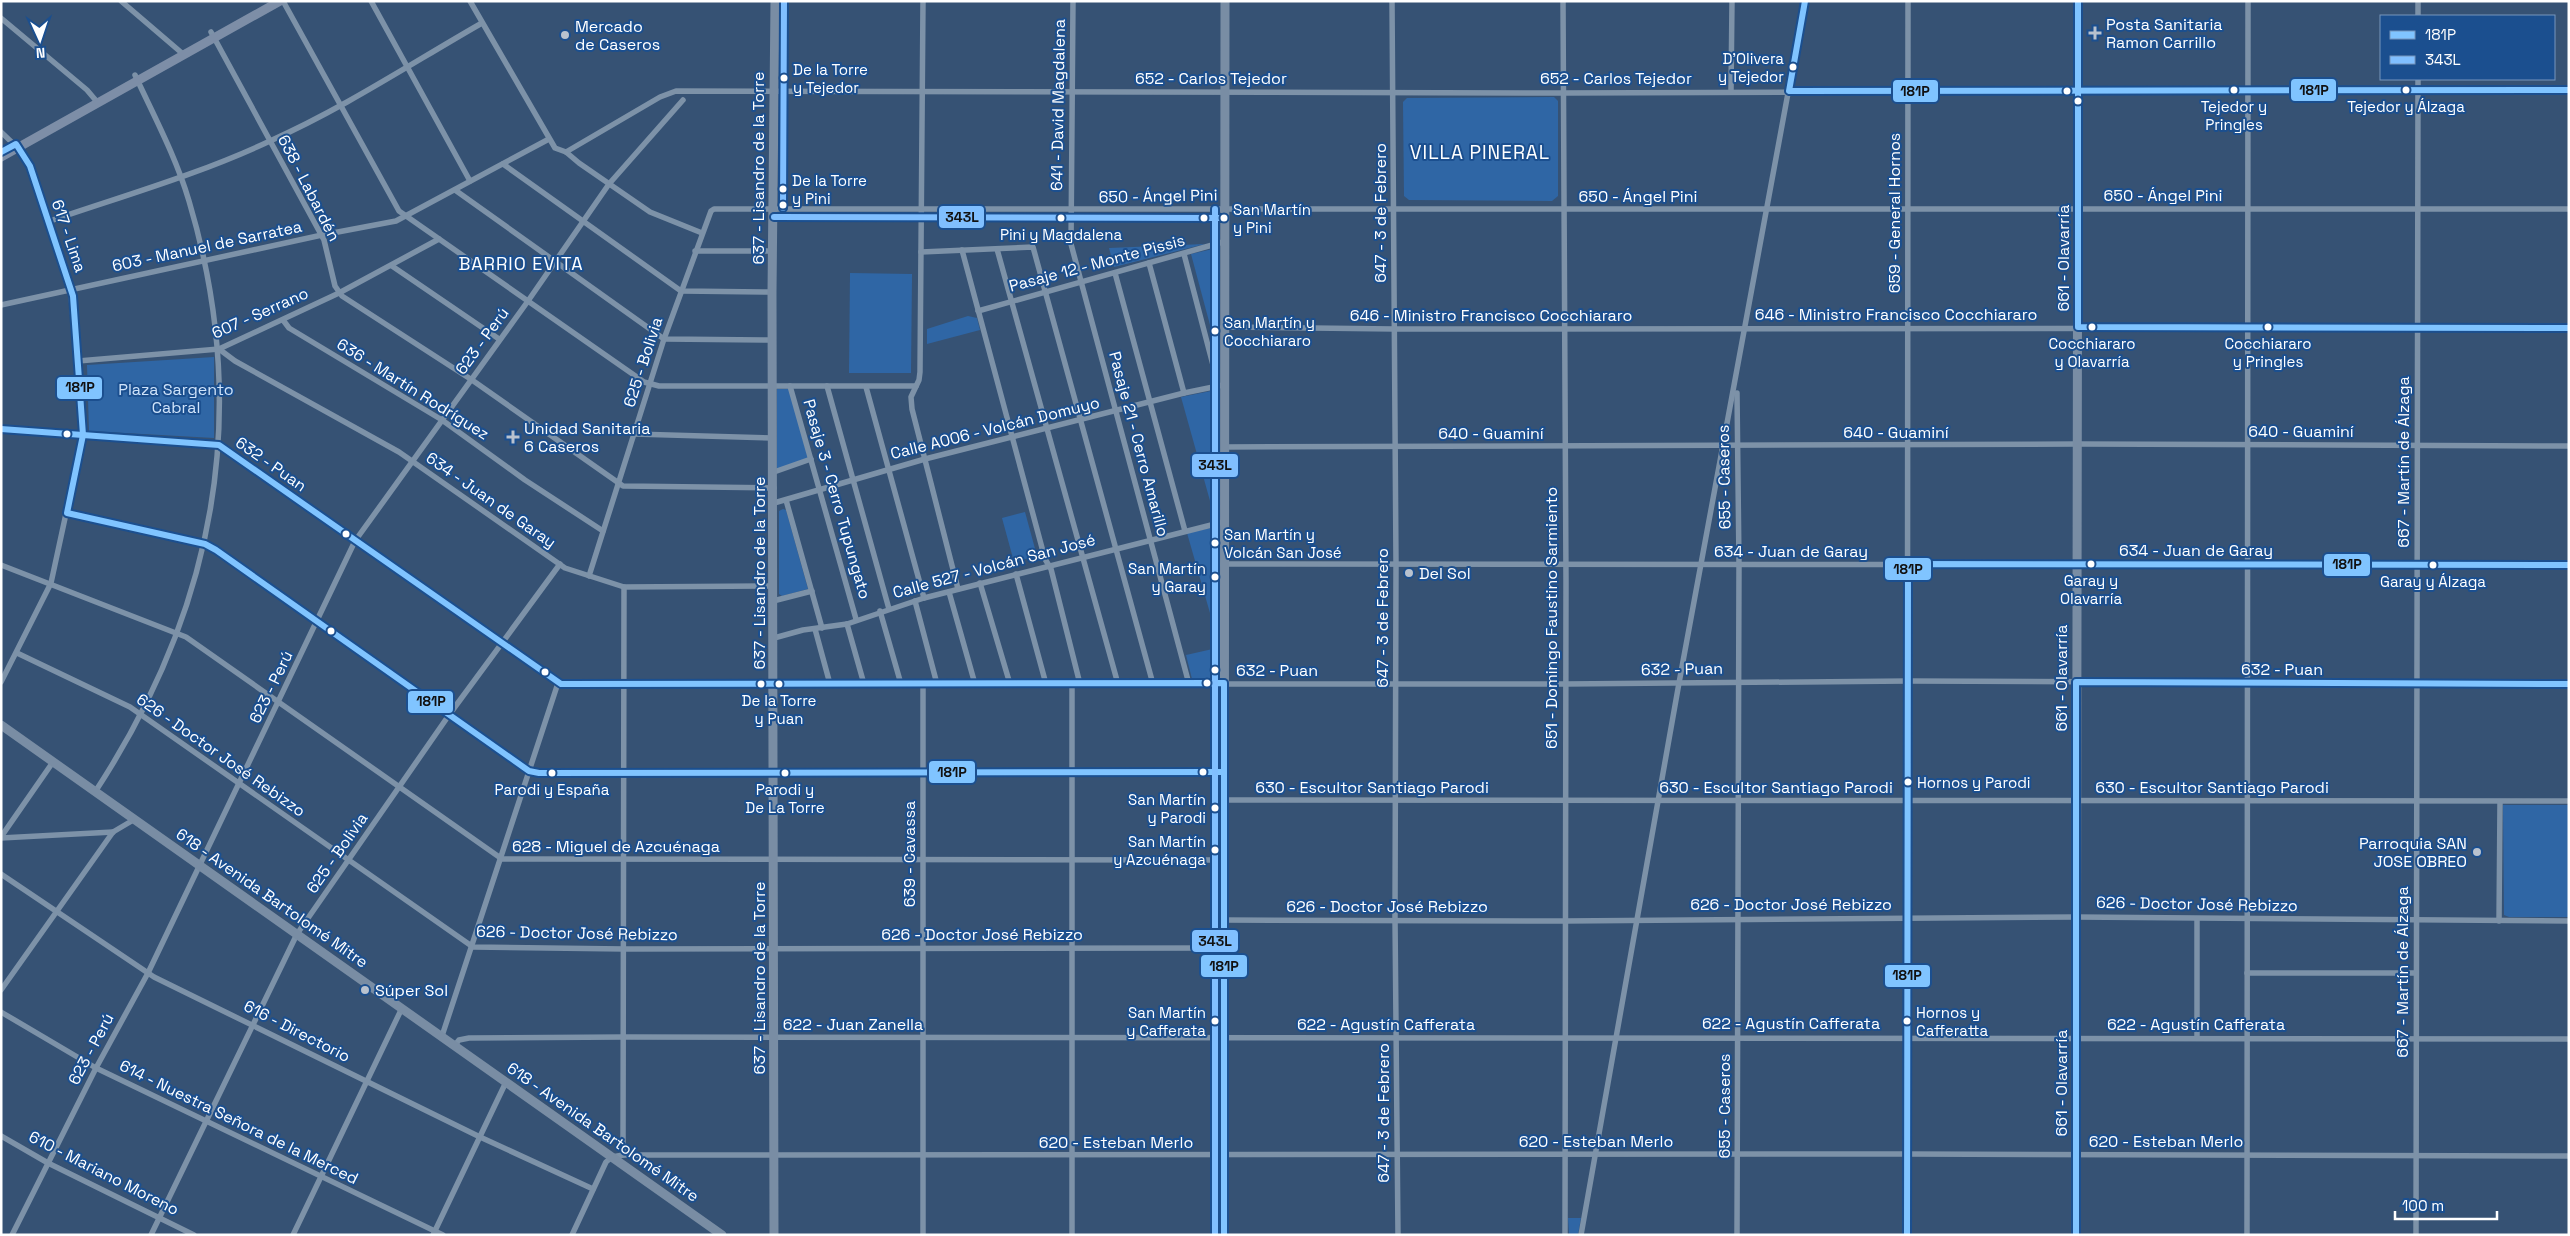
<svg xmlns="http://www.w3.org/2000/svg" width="2570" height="1236" font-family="'Space Grotesk',sans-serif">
  <rect width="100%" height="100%" fill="#365274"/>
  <g fill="#2f66a5">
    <path d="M1554,97L1558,101V196L1552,201L1409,200L1404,196L1403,102L1407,98Z"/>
    <path d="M1205,244L1114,267L1109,248Z"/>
    <path d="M1217,248V324L1210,325L1191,254Z"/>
    <path d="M850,273L912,274L911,373H849Z"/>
    <path d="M968,316L977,318L980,330L927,344V329Z"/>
    <path d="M214,357V438L89,431L87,365Z"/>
    <path d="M777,389H789L808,458L777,469Z"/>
    <path d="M1216,390V508H1212L1181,397Z"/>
    <path d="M783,509L786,510L808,589L782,596L779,594V511Z"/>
    <path d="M1025,512L1037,556L1014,562L1002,518Z"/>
    <path d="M1215,527L1217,619L1212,620L1187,533Z"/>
    <path d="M1217,648V678L1192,679L1186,655Z"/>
    <path d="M2503,805H2569V917H2509L2504,915Z"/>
    <path d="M1568,1218H1581L1578,1235H1569Z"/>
  </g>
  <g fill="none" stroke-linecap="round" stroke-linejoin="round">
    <g stroke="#7d92a8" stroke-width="5.5">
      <path d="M121,1L183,54"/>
      <path d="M283,1L399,211L644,382L659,386H916"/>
      <path d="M371,1L470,181"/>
      <path d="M470,1L555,148L566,152L579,163L650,212L702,233"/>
      <path d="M923,1L920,372L919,380L911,397L912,409L958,589"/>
      <path d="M1073,1L1071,244L1189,684"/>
      <path d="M1392,1L1396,564L1395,919L1398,1235"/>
      <path d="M1563,1L1566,581L1565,1235"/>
      <path d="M2418,16V1"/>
      <path d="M1,18L87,90L98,103"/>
      <path d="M211,32L324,240L335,286L342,296L472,380L623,486L774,488"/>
      <path d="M1731,91L1732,1"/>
      <path d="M1,132L24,154L70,283L83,435L51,583L1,682"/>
      <path d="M566,152L660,97L676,91L1564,93L2569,90"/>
      <path d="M503,164L681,291L772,292"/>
      <path d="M455,190L664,339L773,340"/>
      <path d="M50,221C123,196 200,174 270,141C344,108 412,63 482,23"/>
      <path d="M997,249L1118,684"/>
      <path d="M962,250L1045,559L1051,569L1080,684"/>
      <path d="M695,251H773"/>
      <path d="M921,252L1033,247L1153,684"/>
      <path d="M1184,254L1213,365L1215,385"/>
      <path d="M1149,263L1184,393"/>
      <path d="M392,266L499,339"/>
      <path d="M1115,273L1185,531"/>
      <path d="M1,305L322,235L396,221L549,139"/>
      <path d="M978,311L1223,242"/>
      <path d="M283,320L289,328L442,420L525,480L603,531"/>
      <path d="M1223,327L1394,329L2569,328"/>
      <path d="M219,349L235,361L399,452L565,568L624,587L773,586"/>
      <path d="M78,361L219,349L339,293L439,239"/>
      <path d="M790,386L856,619"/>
      <path d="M827,386L889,609"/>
      <path d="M866,387L924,598"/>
      <path d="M1737,393L1739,564L1737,1235"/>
      <path d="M1,429L219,445L561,684H1566L1908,681L2569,684"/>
      <path d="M634,434L773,438"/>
      <path d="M1224,447L2077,444L2569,446"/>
      <path d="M774,472L811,459"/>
      <path d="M786,500L822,628"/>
      <path d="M774,503L925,459L1184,393L1223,385"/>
      <path d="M67,513L205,544L216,550L529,771L539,773L1224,772"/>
      <path d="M1223,564L2569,565"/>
      <path d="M1,565L186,637L502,859L1224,860"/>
      <path d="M1016,574L1046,684"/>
      <path d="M589,576L664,339L711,211L714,209H2569"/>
      <path d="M980,583L1010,684"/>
      <path d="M949,592L975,684"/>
      <path d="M773,601L812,591"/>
      <path d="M915,601L937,684"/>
      <path d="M880,611L901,684"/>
      <path d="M847,624L864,684"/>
      <path d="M815,629L830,684"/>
      <path d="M774,638L803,630L847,624L924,598L1223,522"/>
      <path d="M17,653L130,707L473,947L624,949L1224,948"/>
      <path d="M95,792C215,609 252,412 189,201C176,157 154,116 135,75"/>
      <path d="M1224,800L2569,801"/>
      <path d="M1,837L53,762"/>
      <path d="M1,838L113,832"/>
      <path d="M1,874L154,977L480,1137L593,1189"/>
      <path d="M2197,919V1038"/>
      <path d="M1224,920L1565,921L2076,917L2569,921"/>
      <path d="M2499,921L2500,802"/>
      <path d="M2247,973H2416"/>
      <path d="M1,990L113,832L135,819"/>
      <path d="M1,1012L96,1068L443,1235"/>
      <path d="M442,1036L558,683"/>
      <path d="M455,1045L459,1040L469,1038L624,1037L2569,1039"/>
      <path d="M1,1136L48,1163L194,1235"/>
      <path d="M623,1155L624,587"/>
      <path d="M12,1235L96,1068L148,973L355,541L528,301L609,184L683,100"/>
      <path d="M151,1235L297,934L449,715L560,564"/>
      <path d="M293,1235L402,1008"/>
      <path d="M433,1235L506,1082"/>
      <path d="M572,1235L606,1162L612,1157L623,1155L1907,1154L2569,1156"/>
      <path d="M923,1235V684"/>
      <path d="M1072,1235V684"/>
      <path d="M1581,1235L1679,683L1805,1"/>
      <path d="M1907,1235L1908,1"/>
      <path d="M2247,1235L2248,1"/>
      <path d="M2416,1235L2418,79"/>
    </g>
    <g stroke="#798da4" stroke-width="9">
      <path d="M1,725L722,1235"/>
      <path d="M774,1235L772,292L775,1"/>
      <path d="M1224,1235L1225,1"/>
      <path d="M2076,1235L2078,1"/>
    </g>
    <path stroke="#7d8ea7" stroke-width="9" d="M1,157L280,1"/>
    <g stroke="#1b4f8f" stroke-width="10">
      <g id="bus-1">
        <path d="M1805,1L1789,91L2569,90"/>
        <path d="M2078,1V327L2569,328"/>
        <path d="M1,152L16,144L30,166L73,296L83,435L67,513L205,544L216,550L529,771L539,773L1224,772"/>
        <path d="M1,429L219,445L561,684L1224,683V1235"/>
        <path d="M1907,1235L1908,564L2569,565"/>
        <path d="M2076,1235V682L2569,684"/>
      </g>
    </g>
    <g stroke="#1b4f8f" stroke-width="10">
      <g id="bus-2">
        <path d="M783,208L784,1"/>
        <path d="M1215,209V1235"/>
        <path d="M774,217L1224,218"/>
      </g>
    </g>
    <use href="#bus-1" stroke="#80c4ff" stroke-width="6"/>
    <use href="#bus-2" stroke="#80bfff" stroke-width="6"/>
  </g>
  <g fill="#b9c2ce" stroke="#1b4f8f" stroke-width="2">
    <path d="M2092.5 25.5h5v5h5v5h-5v5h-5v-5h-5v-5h5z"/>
    <circle cx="565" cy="35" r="5"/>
    <path d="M510.5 429.5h5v5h5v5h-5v5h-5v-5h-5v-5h5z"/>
    <circle cx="1409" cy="573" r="5"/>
    <circle cx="2477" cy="852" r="5"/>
    <circle cx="365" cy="990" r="5"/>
  </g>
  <g fill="#fff" stroke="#1b4f8f" stroke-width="2">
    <circle cx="1793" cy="67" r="4.5"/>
    <circle cx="784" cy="78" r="4.5"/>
    <circle cx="2234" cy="90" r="4.5"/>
    <circle cx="2406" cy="90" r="4.5"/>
    <circle cx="2067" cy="91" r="4.5"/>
    <circle cx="2078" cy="101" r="4.5"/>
    <circle cx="783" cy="189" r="4.5"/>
    <circle cx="783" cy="205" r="4.5"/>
    <circle cx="1061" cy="218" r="4.5"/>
    <circle cx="1204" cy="218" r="4.5"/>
    <circle cx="1224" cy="218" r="4.5"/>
    <circle cx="2092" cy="327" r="4.5"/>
    <circle cx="2268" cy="327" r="4.5"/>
    <circle cx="1215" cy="331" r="4.5"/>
    <circle cx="67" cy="434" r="4.5"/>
    <circle cx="346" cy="534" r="4.5"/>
    <circle cx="1215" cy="543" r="4.5"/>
    <circle cx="2091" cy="564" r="4.5"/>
    <circle cx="2433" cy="565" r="4.5"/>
    <circle cx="1215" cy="577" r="4.5"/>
    <circle cx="331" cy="631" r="4.5"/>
    <circle cx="1215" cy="670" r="4.5"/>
    <circle cx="545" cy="672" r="4.5"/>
    <circle cx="1207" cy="683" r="4.5"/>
    <circle cx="761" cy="684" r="4.5"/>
    <circle cx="779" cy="684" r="4.5"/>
    <circle cx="1203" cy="772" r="4.5"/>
    <circle cx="552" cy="773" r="4.5"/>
    <circle cx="785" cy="773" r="4.5"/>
    <circle cx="1908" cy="782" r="4.5"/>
    <circle cx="1215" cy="808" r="4.5"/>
    <circle cx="1215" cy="850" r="4.5"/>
    <circle cx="1215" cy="1021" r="4.5"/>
    <circle cx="1907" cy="1021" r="4.5"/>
  </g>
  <g text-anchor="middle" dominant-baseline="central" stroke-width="4" stroke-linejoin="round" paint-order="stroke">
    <g font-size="15" fill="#fff" stroke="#1b4f8f">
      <text x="1784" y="58" text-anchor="end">D'Olivera<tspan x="1784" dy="18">y Tejedor</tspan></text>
      <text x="793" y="69" text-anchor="start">De la Torre<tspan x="793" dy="18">y Tejedor</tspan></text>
      <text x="2234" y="106">Tejedor y<tspan x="2234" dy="18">Pringles</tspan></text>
      <text x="2406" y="106">Tejedor y Álzaga</text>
      <text x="792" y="180" text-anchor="start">De la Torre<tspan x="792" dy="18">y Pini</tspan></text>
      <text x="1233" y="209" text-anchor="start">San Martín<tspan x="1233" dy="18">y Pini</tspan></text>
      <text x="1061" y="234">Pini y Magdalena</text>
      <text x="1224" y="322" text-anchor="start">San Martín y<tspan x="1224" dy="18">Cocchiararo</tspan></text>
      <text x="2092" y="343">Cocchiararo<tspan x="2092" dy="18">y Olavarría</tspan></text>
      <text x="2268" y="343">Cocchiararo<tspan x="2268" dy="18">y Pringles</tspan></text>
      <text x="1224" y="534" text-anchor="start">San Martín y<tspan x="1224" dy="18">Volcán San José</tspan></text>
      <text x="1206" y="568" text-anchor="end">San Martín<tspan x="1206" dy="18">y Garay</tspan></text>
      <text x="2091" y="580">Garay y<tspan x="2091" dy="18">Olavarría</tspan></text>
      <text x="2433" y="581">Garay y Álzaga</text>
      <text x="779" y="700">De la Torre<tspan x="779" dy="18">y Puan</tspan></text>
      <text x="1917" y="782" text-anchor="start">Hornos y Parodi</text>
      <text x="552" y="789">Parodi y España</text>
      <text x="785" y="789">Parodi y<tspan x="785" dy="18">De La Torre</tspan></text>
      <text x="1206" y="799" text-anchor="end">San Martín<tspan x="1206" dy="18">y Parodi</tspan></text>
      <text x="1206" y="841" text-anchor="end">San Martín<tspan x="1206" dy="18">y Azcuénaga</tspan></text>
      <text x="1206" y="1012" text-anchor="end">San Martín<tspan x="1206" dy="18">y Cafferata</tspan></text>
      <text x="1916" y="1012" text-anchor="start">Hornos y<tspan x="1916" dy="18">Cafferatta</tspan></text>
    </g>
    <g font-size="16" fill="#fff" stroke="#1b4f8f" text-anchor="start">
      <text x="2106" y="24">Posta Sanitaria<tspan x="2106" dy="18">Ramon Carrillo</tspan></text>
      <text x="575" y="26">Mercado<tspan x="575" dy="18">de Caseros</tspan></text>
      <text x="524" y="428">Unidad Sanitaria<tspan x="524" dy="18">6 Caseros</tspan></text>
      <text x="1419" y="573">Del Sol</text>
      <text x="2467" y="843" text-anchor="end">Parroquia SAN<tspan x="2467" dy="18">JOSE OBREO</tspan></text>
      <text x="375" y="990">Súper Sol</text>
    </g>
    <g font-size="16" fill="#fff" stroke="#1b4f8f">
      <text x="1211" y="78">652 - Carlos Tejedor</text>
      <text x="1616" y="78">652 - Carlos Tejedor</text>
      <text transform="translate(1058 105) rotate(-89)">641 - David Magdalena</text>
      <text transform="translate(758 168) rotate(-90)">637 - Lisandro de la Torre</text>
      <text transform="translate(309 188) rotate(63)">638 - Labardén</text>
      <text x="2163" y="195">650 - Ángel Pini</text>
      <text transform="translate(1158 196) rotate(-1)">650 - Ángel Pini</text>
      <text x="1638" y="196">650 - Ángel Pini</text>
      <text transform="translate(1380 213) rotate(-90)">647 - 3 de Febrero</text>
      <text transform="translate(1894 213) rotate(-90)">659 - General Hornos</text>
      <text transform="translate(69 236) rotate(71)">617 - Lima</text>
      <text transform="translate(207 246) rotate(-12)">603 - Manuel de Sarratea</text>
      <text transform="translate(2063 258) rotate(-90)">661 - Olavarría</text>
      <text transform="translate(1097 263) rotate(-15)">Pasaje 12 - Monte Pissis</text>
      <text transform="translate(260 313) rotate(-24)">607 - Serrano</text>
      <text x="1896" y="314">646 - Ministro Francisco Cocchiararo</text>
      <text x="1491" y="315">646 - Ministro Francisco Cocchiararo</text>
      <text transform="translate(482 341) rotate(-54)">623 - Perú</text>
      <text transform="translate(643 362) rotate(-72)">625 - Bolivia</text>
      <text transform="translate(413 389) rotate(32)">636 - Martín Rodríguez</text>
      <text transform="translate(995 428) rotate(-14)">Calle A006 - Volcán Domuyo</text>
      <text x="2301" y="431">640 - Guaminí</text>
      <text x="1896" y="432">640 - Guaminí</text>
      <text x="1491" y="433">640 - Guaminí</text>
      <text transform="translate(1139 444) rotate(75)">Pasaje 21 - Cerro Amarillo</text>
      <text transform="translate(2403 462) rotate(-90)">667 - Martín de Álzaga</text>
      <text transform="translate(271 464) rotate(35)">632 - Puan</text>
      <text transform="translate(1724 477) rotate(-91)">655 - Caseros</text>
      <text transform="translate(837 499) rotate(74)">Pasaje 3 - Cerro Tupungato</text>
      <text transform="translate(491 500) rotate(35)">634 - Juan de Garay</text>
      <text x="2196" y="550">634 - Juan de Garay</text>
      <text x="1791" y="551">634 - Juan de Garay</text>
      <text transform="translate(994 566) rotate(-15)">Calle 527 - Volcán San José</text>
      <text transform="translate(759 573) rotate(-90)">637 - Lisandro de la Torre</text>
      <text transform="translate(1382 618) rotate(-90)">647 - 3 de Febrero</text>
      <text transform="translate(1551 618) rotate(-90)">651 - Domingo Faustino Sarmiento</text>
      <text transform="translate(1682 669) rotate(-1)">632 - Puan</text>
      <text x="2282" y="669">632 - Puan</text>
      <text x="1277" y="670">632 - Puan</text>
      <text transform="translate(2061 678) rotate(-90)">661 - Olavarría</text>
      <text transform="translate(271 687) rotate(-64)">623 - Perú</text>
      <text transform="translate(221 755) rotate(35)">626 - Doctor José Rebizzo</text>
      <text x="1372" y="787">630 - Escultor Santiago Parodi</text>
      <text x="1776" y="787">630 - Escultor Santiago Parodi</text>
      <text x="2212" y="787">630 - Escultor Santiago Parodi</text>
      <text x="616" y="846">628 - Miguel de Azcuénaga</text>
      <text transform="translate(337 853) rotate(-55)">625 - Bolivia</text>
      <text transform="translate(909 854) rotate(-90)">639 - Cavassa</text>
      <text transform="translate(272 898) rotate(35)">618 - Avenida Bartolomé Mitre</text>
      <text x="1791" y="904">626 - Doctor José Rebizzo</text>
      <text transform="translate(2197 904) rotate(1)">626 - Doctor José Rebizzo</text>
      <text x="1387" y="906">626 - Doctor José Rebizzo</text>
      <text transform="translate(577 933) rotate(1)">626 - Doctor José Rebizzo</text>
      <text x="982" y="934">626 - Doctor José Rebizzo</text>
      <text transform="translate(2402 972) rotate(-90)">667 - Martín de Álzaga</text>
      <text transform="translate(759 978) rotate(-90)">637 - Lisandro de la Torre</text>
      <text x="1791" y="1023">622 - Agustín Cafferata</text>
      <text x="853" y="1024">622 - Juan Zanella</text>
      <text x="1386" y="1024">622 - Agustín Cafferata</text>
      <text x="2196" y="1024">622 - Agustín Cafferata</text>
      <text transform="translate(297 1031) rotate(27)">616 - Directorio</text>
      <text transform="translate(91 1049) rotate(-62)">623 - Perú</text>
      <text transform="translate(2061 1083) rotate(-90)">661 - Olavarría</text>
      <text transform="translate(1724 1106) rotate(-90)">655 - Caseros</text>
      <text transform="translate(1383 1113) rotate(-90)">647 - 3 de Febrero</text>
      <text transform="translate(239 1122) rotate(26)">614 - Nuestra Señora de la Merced</text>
      <text transform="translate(603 1132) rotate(35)">618 - Avenida Bartolomé Mitre</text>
      <text x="1596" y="1141">620 - Esteban Merlo</text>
      <text x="2166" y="1141">620 - Esteban Merlo</text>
      <text x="1116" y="1142">620 - Esteban Merlo</text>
      <text transform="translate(104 1173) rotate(27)">610 - Mariano Moreno</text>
    </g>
    <g font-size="16" fill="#cfe3fa" stroke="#1b4f8f">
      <text x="176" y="389">Plaza Sargento<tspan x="176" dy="18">Cabral</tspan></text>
    </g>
    <g font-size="18" letter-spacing="1" fill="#fff" stroke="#1b4f8f">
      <text x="521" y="263">BARRIO EVITA</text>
    </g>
    <g font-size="19" letter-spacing="1" fill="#fff" stroke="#1b4f8f">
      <text x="1480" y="152">VILLA PINERAL</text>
    </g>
  </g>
  <g stroke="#1b4f8f" stroke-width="2">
    <rect x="2290" y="78" width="47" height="24" rx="5" fill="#80c4ff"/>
    <rect x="1892" y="79" width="47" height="24" rx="5" fill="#80c4ff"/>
    <rect x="938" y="205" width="47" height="24" rx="5" fill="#80bfff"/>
    <rect x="56" y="376" width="47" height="24" rx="5" fill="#80c4ff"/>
    <rect x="1191" y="453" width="48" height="25" rx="5" fill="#80bfff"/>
    <rect x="2323" y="553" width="48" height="24" rx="5" fill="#80c4ff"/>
    <rect x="1884" y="557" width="48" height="24" rx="5" fill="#80c4ff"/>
    <rect x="407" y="690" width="47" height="24" rx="5" fill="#80c4ff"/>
    <rect x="928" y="760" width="48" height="24" rx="5" fill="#80c4ff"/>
    <rect x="1191" y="929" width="48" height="24" rx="5" fill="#80bfff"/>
    <rect x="1200" y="954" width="48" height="24" rx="5" fill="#80c4ff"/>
    <rect x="1884" y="964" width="47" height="24" rx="5" fill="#80c4ff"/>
  </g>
  <g font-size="14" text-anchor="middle" font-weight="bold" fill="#111">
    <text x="2314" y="95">181P</text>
    <text x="1915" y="96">181P</text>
    <text x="962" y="222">343L</text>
    <text x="80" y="392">181P</text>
    <text x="1215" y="470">343L</text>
    <text x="2347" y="569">181P</text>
    <text x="1908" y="574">181P</text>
    <text x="431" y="706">181P</text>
    <text x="952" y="777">181P</text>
    <text x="1215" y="946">343L</text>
    <text x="1224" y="971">181P</text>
    <text x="1907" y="980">181P</text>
  </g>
  <rect width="2570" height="1236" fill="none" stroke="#ffffff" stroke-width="5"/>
  <rect x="2380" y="15" width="175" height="65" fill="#1b4f8f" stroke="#7695bc"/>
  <rect x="2390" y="31" width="25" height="8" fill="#80c4ff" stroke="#7695bc"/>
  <text x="2425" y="40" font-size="15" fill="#ffffff">181P</text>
  <rect x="2390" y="56" width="25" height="8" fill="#80bfff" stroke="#7695bc"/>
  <text x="2425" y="65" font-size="15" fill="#ffffff">343L</text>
  <g transform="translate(40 40) rotate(177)" stroke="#1b4f8f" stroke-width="4" paint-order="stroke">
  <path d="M0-4L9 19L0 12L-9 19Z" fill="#ffffff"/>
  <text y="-8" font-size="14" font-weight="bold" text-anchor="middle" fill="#ffffff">N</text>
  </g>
  <path d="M2395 1211v8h102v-8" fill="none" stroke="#ffffff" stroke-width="2.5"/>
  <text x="2402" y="1211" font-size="15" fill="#ffffff" stroke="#1b4f8f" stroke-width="4" paint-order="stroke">100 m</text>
</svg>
